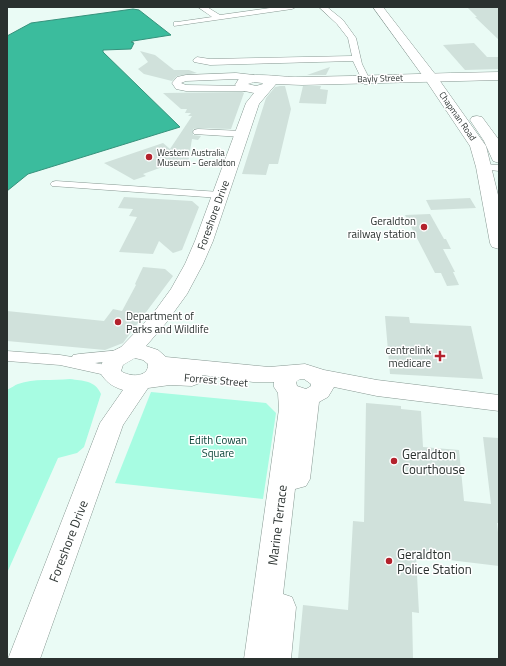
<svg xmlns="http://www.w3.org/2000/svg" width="506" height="666" font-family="'Titillium Web',sans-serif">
  <rect width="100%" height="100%" fill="#eafbf5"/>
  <g fill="#a7fce2">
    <path d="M70,379C83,381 95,380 101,394L84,447L77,453L58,458L7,573V390C11,388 15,385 18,384C34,378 53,381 70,379Z"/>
    <path d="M151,392L266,403L276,413L263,499L115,483Z"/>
  </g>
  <path fill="#3bbc9d" stroke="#36927c" d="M133,9L139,10L171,35L133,41L131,42L134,43L131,49L103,50V52L180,127L28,174L7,191V36L31,23Z"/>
  <g fill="#d0e1db">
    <path d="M467,7H499V40L475,17H477Z"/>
    <path d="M474,43L487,57H499V69L465,70L443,45Z"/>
    <path d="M140,51L155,55L174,70H189L197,73L177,76L172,81L144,74L138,69L148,62Z"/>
    <path d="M330,67L326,75H307Z"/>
    <path d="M280,86H285L291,109L278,164H269L266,175L242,174L266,98L275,87Z"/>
    <path d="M303,86H321L320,89L328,90L326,104L299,103Z"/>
    <path d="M242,92L244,93L231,129L198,128L193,129V135L201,136L198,140L192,139L188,163L182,160L143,174L146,176L134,180L104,163L163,143L170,149L192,116H188L191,113H185L187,109H181L163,93Z"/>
    <path d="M124,197L192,201L199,207L182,250L173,253L159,241L153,254L119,252L137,217L129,216L133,209L118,208Z"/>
    <path d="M470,198L476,208L431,210L426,200Z"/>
    <path d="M430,214L444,239H446L451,249H443L455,272H453L459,285L447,286L441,273H435L405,215Z"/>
    <path d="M143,267L165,269L173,276L123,343L105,350L7,341V311L104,321L113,309L122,311L136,285L135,284Z"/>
    <path d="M385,316L409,317L410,323L471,326L483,379L390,374Z"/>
    <path d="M366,403L401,406V409L421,411L423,447L459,450L464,501L491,504L483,437L499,438V523H497L499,542V566L416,556L419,613L412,612L413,659H298L303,605L348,610L353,521L364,522Z"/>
  </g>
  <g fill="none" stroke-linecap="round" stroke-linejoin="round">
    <g stroke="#879892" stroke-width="1">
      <g id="street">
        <path d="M198,7H207L220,15L277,7H296L292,9L174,26V22H177L212,17Z"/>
        <path d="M319,7H327L343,20L356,38L362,64L371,82L370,84H364L353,61L210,65L194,62L193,60L197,57L210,59L352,56L348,38L337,24Z"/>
        <path d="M236,73L254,75L258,78L254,81L236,79L186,81L181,83L186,85L248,86L250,88L245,91H186L176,89L172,83L177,77L186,75Z"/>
        <path d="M198,129L242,131L247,134L242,137L194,134L193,132L194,130Z"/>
        <path d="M484,164L499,165V171L480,169L479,167L480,165Z"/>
        <path d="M56,181L220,192L224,193L226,195L224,197L220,198L52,186L50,184L52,182Z"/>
        <path d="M121,350L126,351L129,355L126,359L95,363L116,367L118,371L116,375L110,376L60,365L7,361V351L60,355L72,357L73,355L79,354Z"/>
      </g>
    </g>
    <g stroke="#879892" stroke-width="1">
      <path id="secondary" d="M499,72V80L302,85L276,84L259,104L213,241L203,264L187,294L166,323L146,346L158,350L166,357L269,367L305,364L324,370L377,380L499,395V411L377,396L334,387L328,397L319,402L310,479L306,486L295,489L283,594L292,597L296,607L291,659H244L279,409L278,393L274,387V382H253L202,375L203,378L200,383L192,386L170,385L148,388L123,425L40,659H8L100,423L123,390C111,386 106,382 99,371L102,363L107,354L121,347L152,315L171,289L185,264L195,241L246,103L254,93L240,90L235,85L240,77C260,72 282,78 303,77C369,76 434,73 499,72ZM254,82L262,83L263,84L256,86L248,84ZM135,358L143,360L148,364C149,378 129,377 121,371L123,365ZM300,379H304L311,384V386L306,389L297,386L296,382Z"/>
    </g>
    <g stroke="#879892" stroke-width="1">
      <g id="primary">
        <path d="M373,7H383L435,74L486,146L499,199V249L492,247L490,243L476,167L470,146L425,79Z"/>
        <path d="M477,116L482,117L499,140V163L493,161L484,141L470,120L472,117Z"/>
      </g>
    </g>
    <use href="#street" fill="#fff" fill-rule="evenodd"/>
    <use href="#secondary" fill="#fff" fill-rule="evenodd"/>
    <use href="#primary" fill="#fff" fill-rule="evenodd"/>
  </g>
  <g fill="#b3212c" stroke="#fff" stroke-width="1.5">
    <circle cx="149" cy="157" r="4"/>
    <circle cx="424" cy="227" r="4"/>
    <circle cx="118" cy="322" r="4"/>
    <path d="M438 350h4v4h4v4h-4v4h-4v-4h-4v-4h4z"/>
    <circle cx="394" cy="461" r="4"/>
    <circle cx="389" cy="561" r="4"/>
  </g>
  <g text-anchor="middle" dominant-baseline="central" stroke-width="3" stroke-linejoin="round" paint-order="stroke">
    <g font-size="9" fill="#2a312f" stroke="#fff">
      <text transform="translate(380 78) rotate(-2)">Bayly Street</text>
      <text transform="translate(458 116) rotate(55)">Chapman Road</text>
    </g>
    <g font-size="9" fill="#2a312f" stroke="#fff" text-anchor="start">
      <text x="157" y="152">Western Australia<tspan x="157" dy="10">Museum - Geraldton</tspan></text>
    </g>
    <g font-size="11" fill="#2a312f" stroke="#fff">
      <text transform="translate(213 215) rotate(-70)">Foreshore Drive</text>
      <text transform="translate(216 380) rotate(5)">Forrest Street</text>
    </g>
    <g font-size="11" fill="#2a312f" stroke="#fff" text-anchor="end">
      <text x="416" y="221">Geraldton<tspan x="416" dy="13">railway station</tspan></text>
      <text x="126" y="316" text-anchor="start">Department of<tspan x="126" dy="13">Parks and Wildlife</tspan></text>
      <text x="431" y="350">centrelink<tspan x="431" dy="13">medicare</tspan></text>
    </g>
    <g font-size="11" fill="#013c30" stroke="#fff">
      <text x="218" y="440">Edith Cowan<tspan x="218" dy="13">Square</tspan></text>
    </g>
    <g font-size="13" fill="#2a312f" stroke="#fff" text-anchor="start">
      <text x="402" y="454">Geraldton<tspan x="402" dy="15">Courthouse</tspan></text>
      <text x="397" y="554">Geraldton<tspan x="397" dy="15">Police Station</tspan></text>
    </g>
    <g font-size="13" fill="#2a312f" stroke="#fff">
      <text transform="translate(277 525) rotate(-83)">Marine Terrace</text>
      <text transform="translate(68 541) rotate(-69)">Foreshore Drive</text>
    </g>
  </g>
  <rect width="506" height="666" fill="none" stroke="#2a312f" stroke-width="16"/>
</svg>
